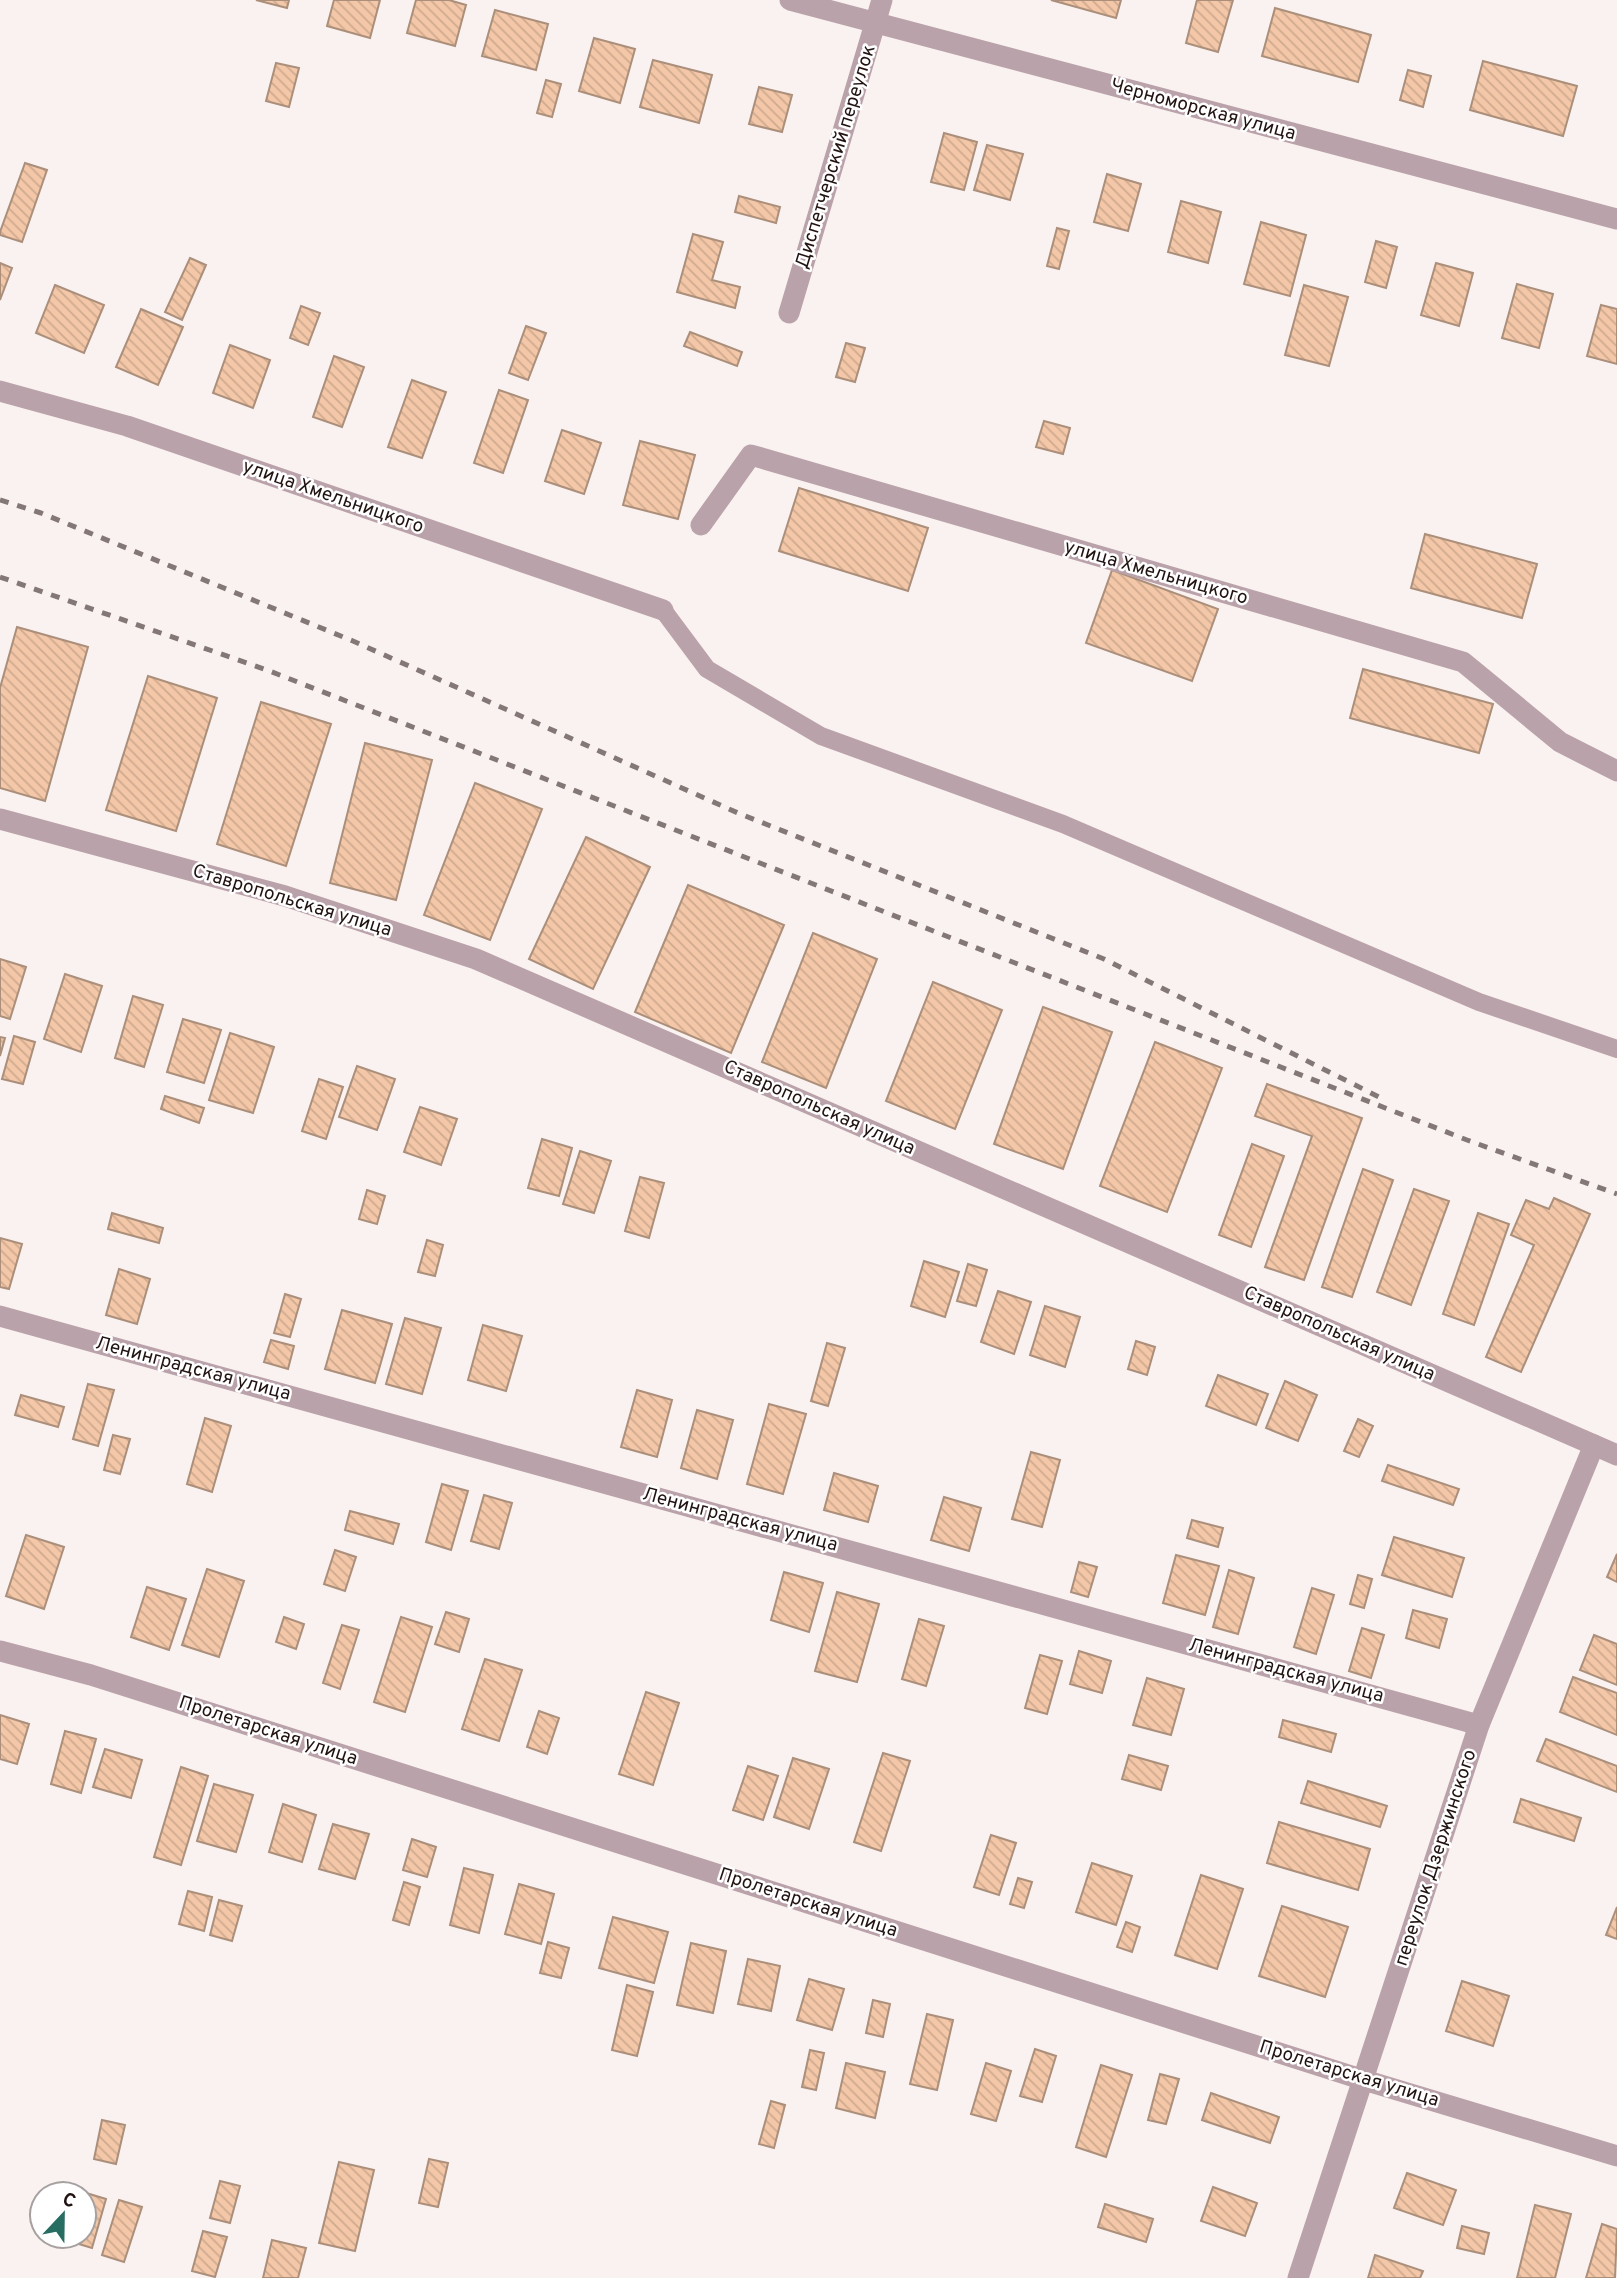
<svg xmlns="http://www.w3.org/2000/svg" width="1617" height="2278" font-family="Overpass,sans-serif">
  <defs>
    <pattern id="building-back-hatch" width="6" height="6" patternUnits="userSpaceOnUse" patternTransform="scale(1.75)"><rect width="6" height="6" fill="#f3c7a7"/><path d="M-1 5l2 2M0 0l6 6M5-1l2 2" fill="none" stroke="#d0aa8f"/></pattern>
  </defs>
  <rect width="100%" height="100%" fill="#faf2f0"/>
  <g fill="url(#building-back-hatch)" stroke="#ab8f7b" stroke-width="2">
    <path d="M256,0H289L287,8Z"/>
    <path d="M334,0H380L370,38L327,26Z"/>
    <path d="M416,0H449L466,5L455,46L407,33Z"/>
    <path d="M1051,0H1121L1116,18Z"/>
    <path d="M1197,0H1233L1218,52L1186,43Z"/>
    <path d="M1275,8L1371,35L1358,82L1262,56Z"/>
    <path d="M495,10L548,24L536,70L482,56Z"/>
    <path d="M594,38L635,49L620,103L579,91Z"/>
    <path d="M653,60L712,75L699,123L640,107Z"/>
    <path d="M1483,61L1577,86L1563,136L1470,110Z"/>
    <path d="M276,63L299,68L289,107L266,101Z"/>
    <path d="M1408,70L1431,76L1423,107L1400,100Z"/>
    <path d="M546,80L561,84L552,117L537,113Z"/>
    <path d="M759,87L792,95L782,132L749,124Z"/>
    <path d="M944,133L977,142L964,190L931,182Z"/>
    <path d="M987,145L1023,154L1010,200L974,190Z"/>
    <path d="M25,163L47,170L22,242L0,235V232Z"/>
    <path d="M1107,174L1141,184L1128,231L1094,222Z"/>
    <path d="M739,196L780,207L776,223L735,212Z"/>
    <path d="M1181,201L1221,212L1208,263L1168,252Z"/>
    <path d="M1261,222L1306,235L1290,296L1244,284Z"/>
    <path d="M1057,228L1069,231L1059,269L1047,266Z"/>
    <path d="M693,234L723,242L712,280L740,287L735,308L677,292Z"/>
    <path d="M1376,241L1397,247L1386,288L1365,282Z"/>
    <path d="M190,258L206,265L182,320L165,312Z"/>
    <path d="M0,263L12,268L0,300Z"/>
    <path d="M1436,263L1473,273L1459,326L1421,315Z"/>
    <path d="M1517,284L1553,294L1539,348L1502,338Z"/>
    <path d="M55,285L104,305L84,353L36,333Z"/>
    <path d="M1304,285L1348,297L1329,366L1285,355Z"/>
    <path d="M1601,305L1617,309V364L1587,356Z"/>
    <path d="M301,306L320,313L308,345L290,338Z"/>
    <path d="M141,309L183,327L158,385L116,367Z"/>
    <path d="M526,326L546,333L528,380L509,373Z"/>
    <path d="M690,332L742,352L737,366L684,346Z"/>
    <path d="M846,343L865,348L855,382L836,377Z"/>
    <path d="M230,345L270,360L253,408L213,393Z"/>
    <path d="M334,356L364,367L342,427L313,417Z"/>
    <path d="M412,380L446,392L422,458L388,447Z"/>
    <path d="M499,390L528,400L503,473L474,463Z"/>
    <path d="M1044,421L1070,428L1063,454L1036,447Z"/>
    <path d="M562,430L601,443L584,494L545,481Z"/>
    <path d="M640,441L695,455L678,519L623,505Z"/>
    <path d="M799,488L928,528L908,591L779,551Z"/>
    <path d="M1425,534L1537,564L1522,618L1411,588Z"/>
    <path d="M1112,570L1218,609L1192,681L1086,643Z"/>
    <path d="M17,627L88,647L45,801L0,788V688Z"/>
    <path d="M1363,669L1493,704L1479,753L1350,718Z"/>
    <path d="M148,676L217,698L176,831L106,810Z"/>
    <path d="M261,702L331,724L286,866L217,844Z"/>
    <path d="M365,743L432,760L396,900L330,883Z"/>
    <path d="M475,783L542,809L490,940L424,915Z"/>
    <path d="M586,837L650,867L593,989L529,959Z"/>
    <path d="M688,885L784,925L731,1053L635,1012Z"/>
    <path d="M813,933L877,959L826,1088L762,1062Z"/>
    <path d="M0,959L26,967L10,1019L0,1016Z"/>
    <path d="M65,974L102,986L81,1052L44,1039Z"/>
    <path d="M933,982L1002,1010L955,1129L886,1101Z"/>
    <path d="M133,996L163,1005L144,1067L115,1058Z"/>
    <path d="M1043,1007L1112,1032L1063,1169L994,1144Z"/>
    <path d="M183,1019L221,1030L204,1083L167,1072Z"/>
    <path d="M230,1033L274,1047L253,1113L209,1100Z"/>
    <path d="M14,1036L35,1042L23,1084L2,1079Z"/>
    <path d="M0,1037L5,1038L0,1056Z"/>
    <path d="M1155,1042L1222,1068L1167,1212L1100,1186Z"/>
    <path d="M357,1066L395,1079L377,1130L339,1117Z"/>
    <path d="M319,1079L343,1087L326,1139L302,1131Z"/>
    <path d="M1267,1084L1362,1118L1304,1280L1265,1267L1312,1136L1255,1116Z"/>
    <path d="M165,1096L204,1108L199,1123L161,1109Z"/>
    <path d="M420,1107L457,1119L441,1165L404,1152Z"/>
    <path d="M542,1139L572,1148L559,1196L528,1188Z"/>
    <path d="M1252,1144L1284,1156L1251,1247L1219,1235Z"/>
    <path d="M580,1151L611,1161L594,1213L563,1204Z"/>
    <path d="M1363,1169L1393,1180L1352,1297L1322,1287Z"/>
    <path d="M640,1177L664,1183L649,1238L625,1231Z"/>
    <path d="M1414,1189L1449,1201L1411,1305L1377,1292Z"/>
    <path d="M367,1190L385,1196L377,1224L359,1219Z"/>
    <path d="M1554,1198L1590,1214L1521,1372L1486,1357L1534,1245L1511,1235L1526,1200L1549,1209Z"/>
    <path d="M112,1213L163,1228L159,1243L108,1229Z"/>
    <path d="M1478,1213L1509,1224L1474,1325L1443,1314Z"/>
    <path d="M0,1238L22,1244L9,1289L0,1287Z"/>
    <path d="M427,1240L443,1245L435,1276L418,1272Z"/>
    <path d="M924,1261L959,1272L945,1317L911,1306Z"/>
    <path d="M968,1264L987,1270L976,1306L957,1301Z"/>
    <path d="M119,1269L150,1279L137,1324L106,1315Z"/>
    <path d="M998,1291L1031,1302L1014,1354L981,1342Z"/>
    <path d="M285,1294L301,1299L290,1337L274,1333Z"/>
    <path d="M1045,1306L1080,1317L1065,1367L1030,1355Z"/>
    <path d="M342,1310L392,1324L375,1383L325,1369Z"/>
    <path d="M405,1318L441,1328L422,1394L386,1384Z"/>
    <path d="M483,1325L522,1336L506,1391L468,1380Z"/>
    <path d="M271,1340L294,1346L288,1369L264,1362Z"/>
    <path d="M1136,1341L1155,1347L1147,1375L1128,1369Z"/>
    <path d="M827,1343L845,1348L828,1406L811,1401Z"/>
    <path d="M1218,1375L1268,1394L1256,1425L1206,1406Z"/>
    <path d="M1285,1381L1317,1395L1298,1441L1266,1428Z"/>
    <path d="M88,1384L114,1390L98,1446L73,1439Z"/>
    <path d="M637,1390L672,1400L657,1457L621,1447Z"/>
    <path d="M21,1395L64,1407L58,1427L15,1415Z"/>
    <path d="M769,1404L806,1414L783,1494L747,1484Z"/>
    <path d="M697,1410L733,1420L717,1479L681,1468Z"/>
    <path d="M205,1418L231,1426L212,1492L187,1484Z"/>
    <path d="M1358,1419L1373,1426L1359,1457L1344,1451Z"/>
    <path d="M113,1435L130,1439L120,1474L104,1470Z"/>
    <path d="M1031,1452L1060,1460L1042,1527L1012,1519Z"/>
    <path d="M1388,1465L1459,1489L1453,1505L1382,1481Z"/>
    <path d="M834,1473L878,1486L868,1522L824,1510Z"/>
    <path d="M442,1484L468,1491L451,1550L426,1542Z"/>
    <path d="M484,1495L512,1503L499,1549L471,1541Z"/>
    <path d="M944,1497L981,1508L969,1551L931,1540Z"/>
    <path d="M350,1511L399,1524L393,1544L345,1530Z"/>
    <path d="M1192,1520L1223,1528L1218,1547L1187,1538Z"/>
    <path d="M26,1535L64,1547L44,1609L6,1596Z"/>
    <path d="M1394,1537L1464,1558L1452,1597L1382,1575Z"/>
    <path d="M335,1550L356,1557L345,1591L324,1584Z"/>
    <path d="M1617,1554V1582L1607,1577Z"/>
    <path d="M1176,1555L1219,1566L1205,1615L1163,1603Z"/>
    <path d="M1079,1562L1097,1567L1088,1597L1071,1592Z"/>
    <path d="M207,1569L244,1581L219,1657L182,1645Z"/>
    <path d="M1229,1570L1254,1578L1238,1634L1213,1627Z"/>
    <path d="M784,1572L823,1583L809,1632L771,1620Z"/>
    <path d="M1358,1575L1372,1579L1364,1608L1350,1604Z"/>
    <path d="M147,1587L186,1599L169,1650L131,1637Z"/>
    <path d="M1312,1588L1334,1595L1316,1654L1294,1647Z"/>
    <path d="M837,1592L879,1604L857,1682L815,1671Z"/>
    <path d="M1413,1610L1447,1619L1439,1648L1406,1638Z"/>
    <path d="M446,1612L469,1619L459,1652L435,1644Z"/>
    <path d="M284,1617L304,1624L296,1649L276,1642Z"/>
    <path d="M401,1617L432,1627L405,1712L374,1702Z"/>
    <path d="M919,1619L944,1626L926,1686L902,1679Z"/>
    <path d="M342,1625L359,1630L340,1689L323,1683Z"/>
    <path d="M1362,1628L1384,1635L1371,1678L1349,1671Z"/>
    <path d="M1594,1635L1617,1644V1685L1580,1670Z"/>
    <path d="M1079,1651L1111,1661L1102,1693L1070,1684Z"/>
    <path d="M1040,1655L1062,1661L1047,1714L1025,1708Z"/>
    <path d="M485,1659L522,1670L499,1741L462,1729Z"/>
    <path d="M1573,1677L1617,1693V1735L1560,1712Z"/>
    <path d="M1147,1678L1184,1689L1171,1735L1133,1725Z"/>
    <path d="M646,1692L679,1703L653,1785L619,1774Z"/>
    <path d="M539,1711L559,1718L547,1754L527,1747Z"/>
    <path d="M0,1715L29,1724L17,1764L0,1759Z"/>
    <path d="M1283,1720L1336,1734L1331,1752L1279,1737Z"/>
    <path d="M65,1731L96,1739L81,1793L51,1784Z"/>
    <path d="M1546,1739L1617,1766V1792L1537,1761Z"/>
    <path d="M105,1749L142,1760L131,1798L93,1787Z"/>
    <path d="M883,1753L910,1761L881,1851L854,1842Z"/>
    <path d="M1129,1755L1168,1766L1161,1790L1122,1779Z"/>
    <path d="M793,1758L829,1769L809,1829L774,1817Z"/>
    <path d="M748,1766L778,1776L763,1820L733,1810Z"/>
    <path d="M181,1767L208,1776L181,1865L154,1857Z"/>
    <path d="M1308,1781L1387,1806L1380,1827L1301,1803Z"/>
    <path d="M214,1784L253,1795L236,1852L197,1841Z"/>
    <path d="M1521,1799L1581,1818L1574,1841L1514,1822Z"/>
    <path d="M283,1804L316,1815L302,1862L269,1852Z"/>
    <path d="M1279,1822L1370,1849L1358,1890L1267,1863Z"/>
    <path d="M333,1824L369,1834L355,1879L319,1869Z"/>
    <path d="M991,1835L1016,1843L999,1895L974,1887Z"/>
    <path d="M412,1839L436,1847L427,1877L403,1870Z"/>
    <path d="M1092,1863L1132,1876L1116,1925L1076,1912Z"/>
    <path d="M464,1868L493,1875L479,1933L450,1925Z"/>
    <path d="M1201,1875L1243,1889L1217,1969L1175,1955Z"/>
    <path d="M1018,1878L1032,1882L1024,1908L1010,1904Z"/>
    <path d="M404,1882L420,1887L409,1925L393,1920Z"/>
    <path d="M519,1884L554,1894L541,1944L505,1934Z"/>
    <path d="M188,1891L212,1897L204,1931L179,1924Z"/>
    <path d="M219,1900L242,1906L232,1941L210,1935Z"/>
    <path d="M1282,1906L1348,1927L1325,1997L1259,1976Z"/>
    <path d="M1617,1907V1939L1606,1935Z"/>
    <path d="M613,1917L668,1932L654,1983L599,1968Z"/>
    <path d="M1126,1922L1140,1927L1132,1952L1117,1947Z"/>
    <path d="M548,1942L569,1948L561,1978L540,1973Z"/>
    <path d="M691,1943L726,1951L713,2013L677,2005Z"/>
    <path d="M748,1959L780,1966L771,2011L738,2004Z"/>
    <path d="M809,1979L844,1989L832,2030L797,2020Z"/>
    <path d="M1462,1981L1509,1996L1493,2046L1446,2031Z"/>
    <path d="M627,1985L653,1992L637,2056L612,2050Z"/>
    <path d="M873,2000L890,2004L883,2037L866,2033Z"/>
    <path d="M927,2014L953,2020L937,2090L910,2084Z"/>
    <path d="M1035,2049L1056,2056L1042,2102L1020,2096Z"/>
    <path d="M810,2050L824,2053L816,2090L802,2087Z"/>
    <path d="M846,2063L885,2072L875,2118L836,2108Z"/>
    <path d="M986,2063L1011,2071L996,2121L971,2114Z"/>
    <path d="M1101,2065L1132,2075L1106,2157L1076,2147Z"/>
    <path d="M1160,2074L1179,2079L1166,2124L1148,2120Z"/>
    <path d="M1211,2093L1279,2117L1270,2143L1202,2120Z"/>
    <path d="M771,2101L785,2105L774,2148L759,2144Z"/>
    <path d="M102,2120L125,2125L116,2164L94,2159Z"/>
    <path d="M429,2159L448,2163L438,2207L419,2203Z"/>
    <path d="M339,2162L374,2170L355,2251L319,2243Z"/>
    <path d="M1407,2173L1456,2190L1443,2225L1394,2208Z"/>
    <path d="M220,2181L240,2186L230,2223L210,2218Z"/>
    <path d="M1213,2187L1257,2203L1245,2236L1201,2221Z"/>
    <path d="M73,2189L106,2199L92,2248L59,2238L84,2236V2194H72Z"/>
    <path d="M119,2200L142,2207L124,2262L102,2255Z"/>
    <path d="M1105,2204L1153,2219L1146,2242L1098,2227Z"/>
    <path d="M1535,2205L1571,2214L1555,2278H1517Z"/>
    <path d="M1602,2224L1617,2229L1615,2278H1586Z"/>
    <path d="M1462,2226L1489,2233L1484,2254L1457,2248Z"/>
    <path d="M203,2231L227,2237L215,2277L192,2271Z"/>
    <path d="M272,2240L306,2248L298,2278H263Z"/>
    <path d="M1375,2255L1423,2271L1420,2278H1368Z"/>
  </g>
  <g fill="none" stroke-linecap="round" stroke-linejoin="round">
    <path stroke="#baa2aa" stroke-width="18" d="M663,610L707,669L821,736L1063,824L1479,1002L1617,1049"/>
    <g stroke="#baa2aa" stroke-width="21">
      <path d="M790,0L1617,219"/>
      <path d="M789,313L882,0"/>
      <path d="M0,391L127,426L663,610"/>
      <path d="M701,525L751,455L1463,662L1560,742L1617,771"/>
      <path d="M0,819L285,896L476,959L1617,1455"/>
      <path d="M0,1316L1479,1725"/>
      <path d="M0,1651L91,1675L1364,2080L1617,2156"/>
      <path d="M1298,2278L1479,1725L1594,1445"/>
    </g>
    <g stroke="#837876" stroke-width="5" stroke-dasharray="9 9" stroke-linecap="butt">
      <path d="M0,500L41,513L353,641L738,813L1104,959L1379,1097"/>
      <path d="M0,577L267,670L1467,1140L1617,1194"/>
    </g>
  </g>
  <g text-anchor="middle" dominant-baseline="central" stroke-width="5" stroke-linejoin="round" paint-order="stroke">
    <g font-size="19" fill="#201311" stroke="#fff">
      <text transform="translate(1203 110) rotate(15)">Черноморская улица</text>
      <text transform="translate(836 157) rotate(-73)">Диспетчерский переулок</text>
      <text transform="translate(333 497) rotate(19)">улица Хмельницкого</text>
      <text transform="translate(1156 573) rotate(16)">улица Хмельницкого</text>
      <text transform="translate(292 901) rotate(17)">Ставропольская улица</text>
      <text transform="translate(819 1108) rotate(24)">Ставропольская улица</text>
      <text transform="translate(1339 1334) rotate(24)">Ставропольская улица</text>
      <text transform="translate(193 1369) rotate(15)">Ленинградская улица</text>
      <text transform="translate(740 1520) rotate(15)">Ленинградская улица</text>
      <text transform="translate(1286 1671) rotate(15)">Ленинградская улица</text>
      <text transform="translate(268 1731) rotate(18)">Пролетарская улица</text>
      <text transform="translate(1436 1858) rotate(-72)">переулок Дзержинского</text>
      <text transform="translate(808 1903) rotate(18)">Пролетарская улица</text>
      <text transform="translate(1349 2074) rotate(17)">Пролетарская улица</text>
    </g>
  </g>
  <g transform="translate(63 2215) rotate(22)"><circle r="33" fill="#ffffff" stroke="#a6a1a0" stroke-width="2"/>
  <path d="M0-5L12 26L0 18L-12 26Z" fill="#276d62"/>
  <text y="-10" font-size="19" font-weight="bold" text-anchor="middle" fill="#201311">С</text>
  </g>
</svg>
